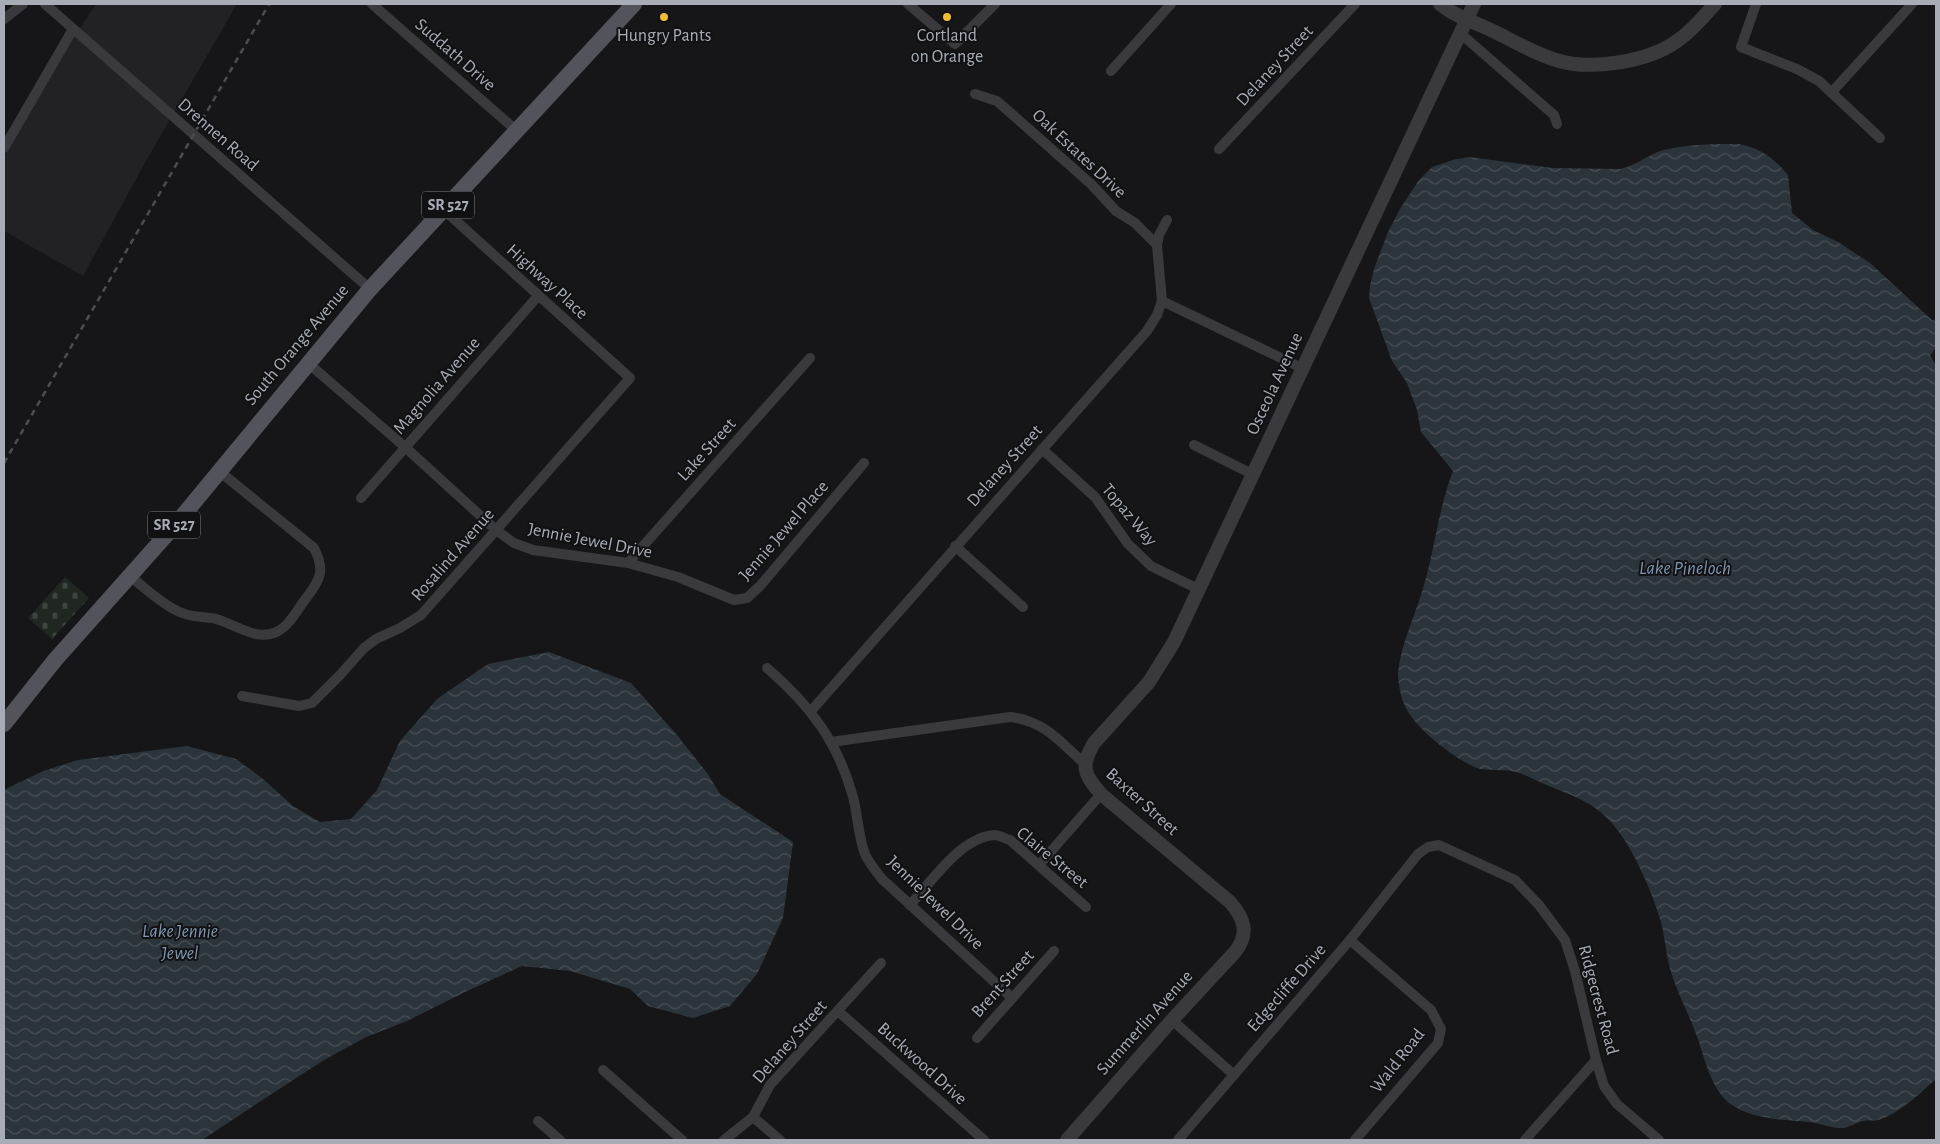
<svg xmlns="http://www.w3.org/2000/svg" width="1940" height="1144" font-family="'Alegreya Sans',sans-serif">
  <defs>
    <pattern id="cemetery-stones" width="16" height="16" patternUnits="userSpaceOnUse" patternTransform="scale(1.25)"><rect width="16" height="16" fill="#202721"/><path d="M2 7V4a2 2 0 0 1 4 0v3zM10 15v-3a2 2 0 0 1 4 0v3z" fill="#3e443f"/></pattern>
    <pattern id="water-waves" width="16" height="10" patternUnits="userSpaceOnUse" patternTransform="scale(1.25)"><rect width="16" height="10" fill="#2c343b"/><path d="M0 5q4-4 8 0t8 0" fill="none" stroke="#484f55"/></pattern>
  </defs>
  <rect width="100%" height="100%" fill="#161618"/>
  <path fill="#222225" d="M96,4H237L147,159L83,276L4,231V157L67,48Z"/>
  <path fill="url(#cemetery-stones)" d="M65,577L89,598L52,639L28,618Z"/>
  <g fill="url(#water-waves)">
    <path d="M1739,144C1760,148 1774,158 1788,175L1792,213L1813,230L1838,242L1870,263L1932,320L1936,321V347L1930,356L1936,365V1079C1920,1093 1898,1115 1878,1120C1873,1121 1867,1120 1863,1121C1854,1123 1849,1129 1838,1128C1828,1127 1819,1123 1808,1122C1784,1120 1750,1119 1729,1103C1711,1088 1705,1060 1698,1039C1690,1016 1678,995 1671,972C1666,956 1665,938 1661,922C1652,891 1632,845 1610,821C1591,801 1573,796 1549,786C1538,782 1527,775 1516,772C1504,769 1492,771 1480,769C1459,763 1415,728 1406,708C1401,699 1398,683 1398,673C1401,643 1416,614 1424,585C1435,547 1439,507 1453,471L1421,432L1417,410L1407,383L1392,361L1369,298L1370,286L1374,269L1388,232L1400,209L1419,180L1432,167L1453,160L1469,157L1553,168L1620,169C1636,166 1648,154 1664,150C1688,144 1714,144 1739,144Z"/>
    <path d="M549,652L631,683L677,735L707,773L720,794L793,842L783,918L757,974L730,1006L693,1018L648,1006L630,989L570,971L522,966L465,992L407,1021L366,1037L324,1060L273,1093L202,1140H4V790L43,771L78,760L187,746L236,759L263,779L293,806L320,822L351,819L377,790L400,741L437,699L488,664Z"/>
  </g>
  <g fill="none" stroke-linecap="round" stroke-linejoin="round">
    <g stroke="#39393e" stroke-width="10">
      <path d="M45,4L370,289"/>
      <path d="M372,4L517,131"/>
      <path d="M908,4L955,44L995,4"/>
      <path d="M1756,4L1741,47L1797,69L1819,81L1880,138"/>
      <path d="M4,19L23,4"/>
      <path d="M1460,33L1554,115L1557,124"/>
      <path d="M1111,71L1171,4"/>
      <path d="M1832,92L1912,4"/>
      <path d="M975,94L997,101L1091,184L1116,211L1135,223L1157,245"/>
      <path d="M4,148L73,29"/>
      <path d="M1219,149L1355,4"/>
      <path d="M1162,301L1302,368"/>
      <path d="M308,363L405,447L496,530L514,543L533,550L628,563L678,577L734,600L747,598L760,586L864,463"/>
      <path d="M1194,445L1254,475"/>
      <path d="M1042,449L1095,497L1128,544L1151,566L1200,590"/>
      <path d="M361,498L538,296"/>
      <path d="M955,546L1023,607"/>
      <path d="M628,563L810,358"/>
      <path d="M130,576C146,589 163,605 182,613C194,618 205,616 216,619C235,624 254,640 274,633C289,628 298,608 307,597C321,579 325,569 314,548L219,471"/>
      <path d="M767,668C810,705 838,742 853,797C858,815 858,836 865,854C869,863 876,871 882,879L1012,998"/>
      <path d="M242,696L299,706L312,703L340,675L364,648L376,639L400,628L421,615L630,378L444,210"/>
      <path d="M811,711L1147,331L1157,315L1162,301L1157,245L1159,235L1167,220"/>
      <path d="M831,742L1010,717C1045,721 1060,742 1084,763"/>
      <path d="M1039,865L1101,794"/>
      <path d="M910,905C931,882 962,836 995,835C999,835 1005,839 1010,840L1086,907"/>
      <path d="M1350,940L1431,1010L1441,1029L1438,1043L1355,1140"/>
      <path d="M838,1011L984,1140"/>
      <path d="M1172,1020L1234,1075"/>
      <path d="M977,1038L1054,951"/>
      <path d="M603,1070L682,1140"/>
      <path d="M753,1117L780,1140"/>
      <path d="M538,1121L560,1140"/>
      <path d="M724,1140L753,1117L770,1085L881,963"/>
      <path d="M1178,1140L1350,940L1418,854L1428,847L1439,845L1515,880L1539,905L1565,940L1575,971L1596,1060L1604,1086L1617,1104L1659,1140"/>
      <path d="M1525,1140L1596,1060"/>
    </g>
    <g stroke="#39393e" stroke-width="14">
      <path d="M1440,4C1457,18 1478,23 1497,33C1516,42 1535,54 1556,60C1590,71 1648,62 1677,41C1692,31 1703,17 1715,4"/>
      <path d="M1067,1140L1172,1020L1235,952C1250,933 1244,918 1230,902L1101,794C1084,775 1080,766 1094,743L1149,682L1174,642L1474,4"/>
    </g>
    <path stroke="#53545b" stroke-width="16" d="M4,724L55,660L176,524L370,289L634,4"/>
    <path stroke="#4c4d53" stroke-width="2.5" stroke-dasharray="6 5" stroke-linecap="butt" d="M4,463L269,4"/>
  </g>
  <g fill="#eebc37" stroke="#111113" stroke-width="2">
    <circle cx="664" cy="17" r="5"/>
    <circle cx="947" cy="17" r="5"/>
  </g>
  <g text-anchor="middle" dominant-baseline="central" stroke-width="4" stroke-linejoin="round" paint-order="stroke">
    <g fill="#111113" stroke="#7b7e86" stroke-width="1">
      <rect x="422" y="191.5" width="52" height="27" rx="4"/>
      <rect x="148" y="511.5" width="52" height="27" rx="4"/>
    </g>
    <g font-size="16" font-weight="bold" fill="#a8acb7">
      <text x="448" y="205">SR 527</text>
      <text x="174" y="525">SR 527</text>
    </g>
    <g font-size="18" fill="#a8acb7" stroke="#111113">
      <text x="664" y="36">Hungry Pants</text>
      <text x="947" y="36">Cortland<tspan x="947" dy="21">on Orange</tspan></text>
    </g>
    <g font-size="18" fill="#a8acb7" stroke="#111113">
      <text transform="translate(455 55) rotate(41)">Suddath Drive</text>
      <text transform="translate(1275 66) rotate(-47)">Delaney Street</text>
      <text transform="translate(218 135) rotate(41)">Drennen Road</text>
      <text transform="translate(1079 154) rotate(43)">Oak Estates Drive</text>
      <text transform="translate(547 282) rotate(42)">Highway Place</text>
      <text transform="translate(297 345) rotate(-50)">South Orange Avenue</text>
      <text transform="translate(1275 384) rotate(-65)">Osceola Avenue</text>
      <text transform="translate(437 386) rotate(-49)">Magnolia Avenue</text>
      <text transform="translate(707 450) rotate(-48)">Lake Street</text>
      <text transform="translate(1005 466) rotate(-48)">Delaney Street</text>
      <text transform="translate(1129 515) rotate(50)">Topaz Way</text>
      <text transform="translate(784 531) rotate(-49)">Jennie Jewel Place</text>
      <text transform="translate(590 541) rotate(11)">Jennie Jewel Drive</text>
      <text transform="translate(453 555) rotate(-49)">Rosalind Avenue</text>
      <text transform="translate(1142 802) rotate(42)">Baxter Street</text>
      <text transform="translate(1052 858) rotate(39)">Claire Street</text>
      <text transform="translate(935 903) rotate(44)">Jennie Jewel Drive</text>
      <text transform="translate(1003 984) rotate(-48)">Brent Street</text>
      <text transform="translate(1287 988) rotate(-49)">Edgecliffe Drive</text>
      <text transform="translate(1598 1000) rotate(75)">Ridgecrest Road</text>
      <text transform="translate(1145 1023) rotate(-48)">Summerlin Avenue</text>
      <text transform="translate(790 1042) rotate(-49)">Delaney Street</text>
      <text transform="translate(1398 1061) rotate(-52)">Wald Road</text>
      <text transform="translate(922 1064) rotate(42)">Buckwood Drive</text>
    </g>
    <g font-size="19" font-style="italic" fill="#7f97b2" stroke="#111113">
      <text x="1685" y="568">Lake Pineloch</text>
      <text x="180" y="931">Lake Jennie<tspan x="180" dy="22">Jewel</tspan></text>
    </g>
  </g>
  <rect width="1940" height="1144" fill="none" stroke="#a8acb7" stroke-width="10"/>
</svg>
